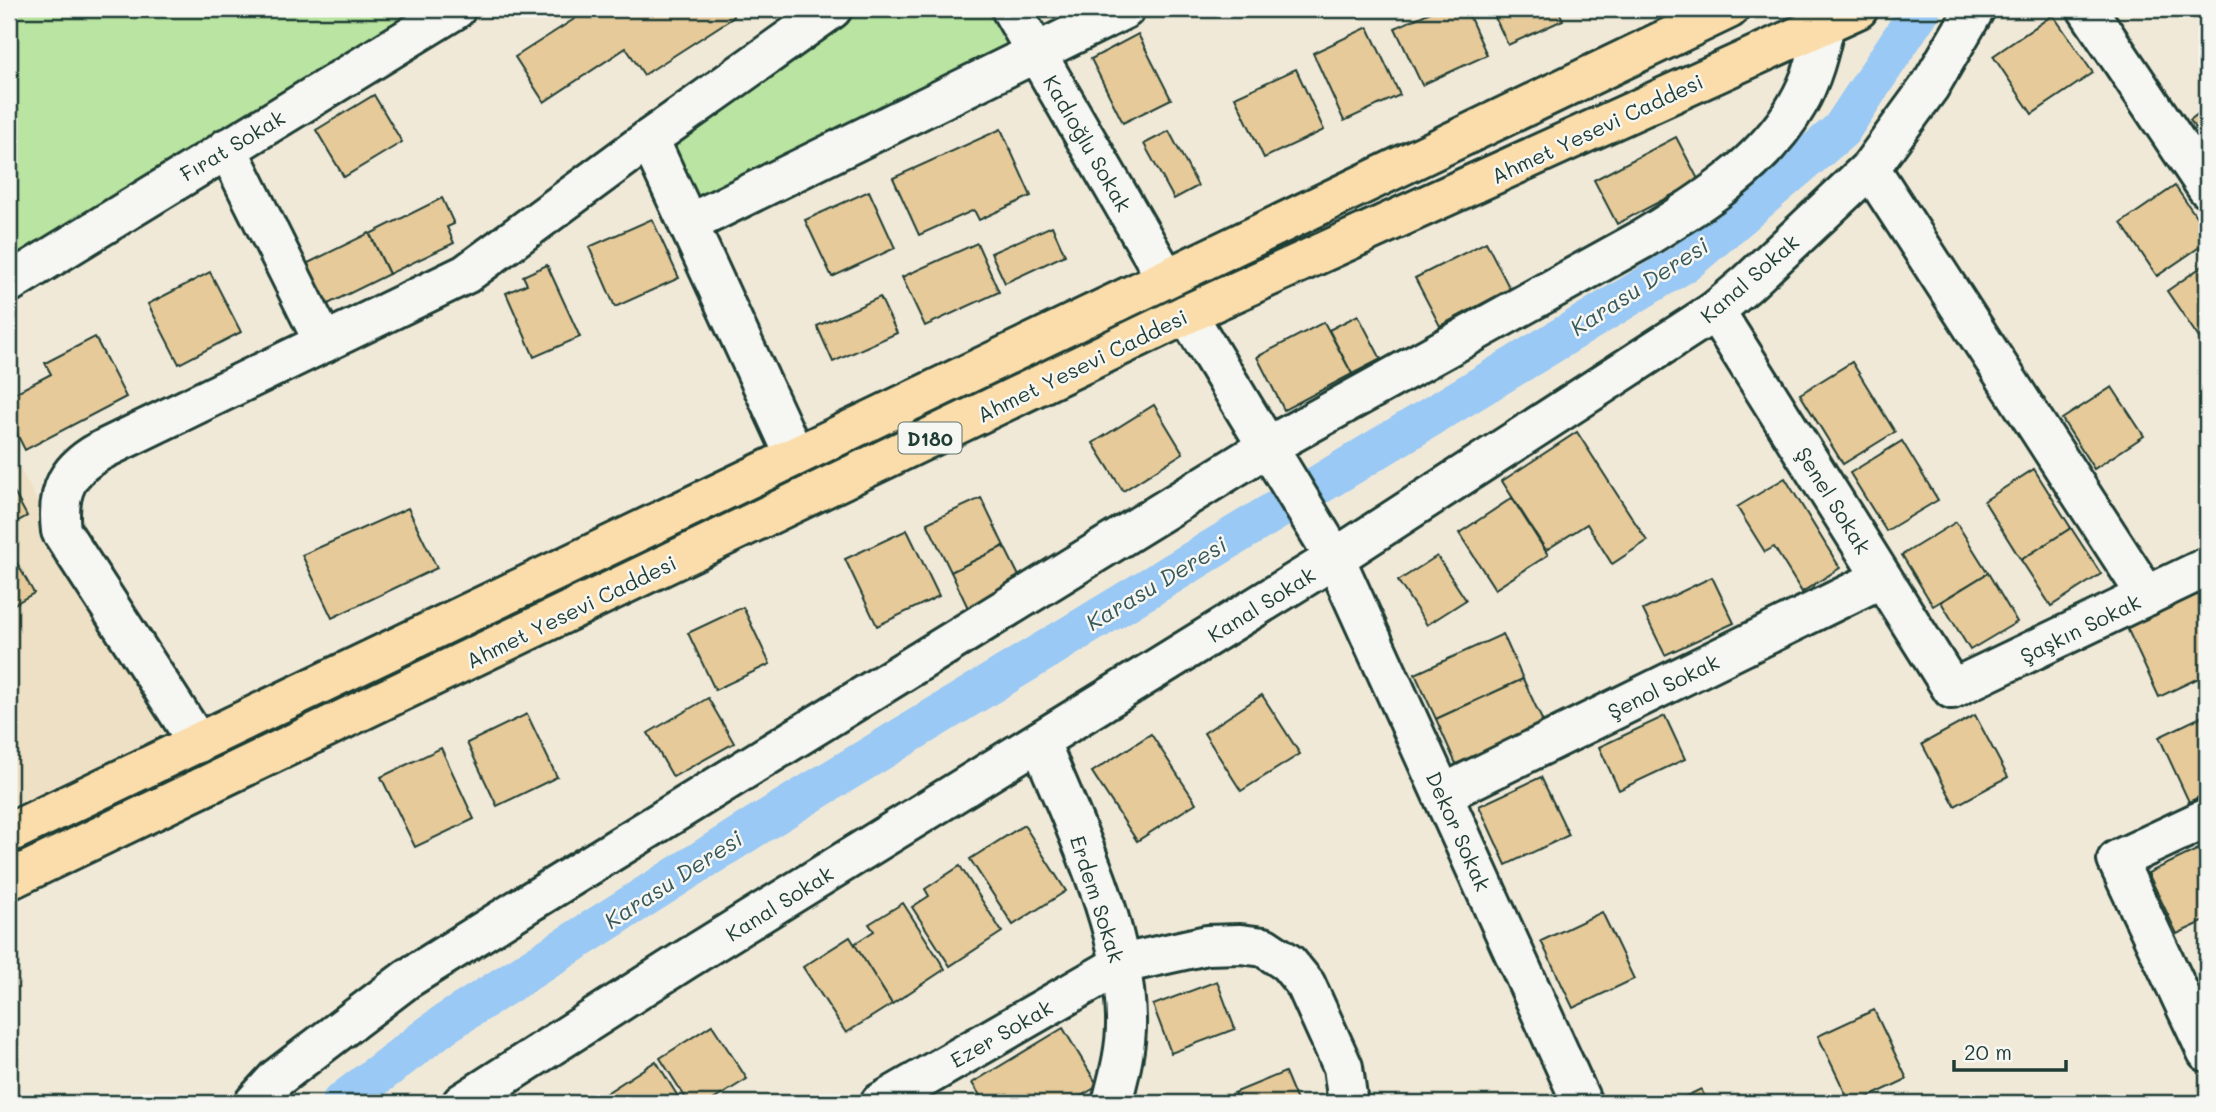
<svg xmlns="http://www.w3.org/2000/svg" width="2216" height="1112" font-family="Mali,sans-serif">
  <rect width="100%" height="100%" fill="#f1e9d8"/>
  <filter id="ink" filterUnits="userSpaceOnUse"><feTurbulence type="fractalNoise" baseFrequency=".0143" numOctaves="2"/><feDisplacementMap in="SourceGraphic" scale="14" xChannelSelector="R" yChannelSelector="G"/><feConvolveMatrix kernelMatrix="1 2 1 2 8 2 1 2 1" color-interpolation-filters="sRGB"/></filter>
  <g filter="url(#ink)">
    <path fill="#eee0c5" d="M9,448L48,521L198,743L217,781L9,880Z"/>
    <g fill="#bae4a1" stroke="#6c906a" stroke-width="2">
      <path d="M9,9H456L9,283Z"/>
      <path d="M832,9H1011L1035,52L688,224L649,139Z"/>
    </g>
    <g fill="none" stroke-linecap="round" stroke-linejoin="round">
      <path stroke="#99c9f4" stroke-width="40" d="M341,1103L443,1025L756,826L1686,262L1841,130L1921,9"/>
    </g>
    <g fill="#e6ca9a" stroke="#1f3d34" stroke-width="2">
      <path d="M590,9H728L734,17L644,75L626,48L544,102L515,57Z"/>
      <path d="M1437,9H1466L1487,55L1422,85L1395,28Z"/>
      <path d="M1491,9H1558L1563,20L1508,45Z"/>
      <path d="M2053,15L2093,73L2032,114L1993,56Z"/>
      <path d="M1368,27L1400,95L1344,121L1313,53Z"/>
      <path d="M1138,34L1171,99L1123,123L1091,59Z"/>
      <path d="M1296,69L1324,130L1264,158L1235,97Z"/>
      <path d="M374,95L402,142L344,177L316,130Z"/>
      <path d="M2207,107V145L2190,120Z"/>
      <path d="M1001,129L1031,196L979,220L974,210L919,235L893,178Z"/>
      <path d="M1169,131L1198,186L1174,199L1144,144Z"/>
      <path d="M1676,137L1699,181L1617,224L1594,180Z"/>
      <path d="M2175,186L2207,232V242L2157,276L2121,223Z"/>
      <path d="M869,191L895,248L832,277L805,220Z"/>
      <path d="M442,198L454,224L447,227L454,243L389,274L370,234Z"/>
      <path d="M652,219L679,278L615,307L589,247Z"/>
      <path d="M1052,226L1065,255L1005,283L991,253Z"/>
      <path d="M369,233L389,274L324,306L304,265Z"/>
      <path d="M1486,242L1510,289L1440,326L1415,278Z"/>
      <path d="M977,243L999,292L925,326L902,277Z"/>
      <path d="M2207,263V333L2199,338L2167,291Z"/>
      <path d="M547,265L580,337L534,357L506,293L527,284L523,276Z"/>
      <path d="M210,272L241,332L179,364L148,304Z"/>
      <path d="M880,297L897,333L833,362L817,326Z"/>
      <path d="M1358,315L1381,359L1352,374L1329,330Z"/>
      <path d="M1324,322L1352,374L1284,410L1257,357Z"/>
      <path d="M95,337L126,397L25,450L9,418V396L51,374L45,363Z"/>
      <path d="M1852,362L1895,432L1843,464L1800,394Z"/>
      <path d="M2112,387L2144,436L2094,469L2062,419Z"/>
      <path d="M1154,405L1183,453L1123,491L1093,443Z"/>
      <path d="M1577,432L1647,541L1612,564L1587,524L1546,550L1502,481Z"/>
      <path d="M1902,441L1938,500L1886,531L1850,473Z"/>
      <path d="M2034,469L2071,528L2021,560L1984,501Z"/>
      <path d="M1785,478L1840,568L1802,592L1774,547L1765,552L1737,507Z"/>
      <path d="M9,483L27,516L9,526Z"/>
      <path d="M981,498L1004,546L951,572L927,523Z"/>
      <path d="M1512,498L1548,555L1495,589L1459,533Z"/>
      <path d="M408,508L437,568L332,618L302,555Z"/>
      <path d="M1956,522L1988,573L1933,606L1902,555Z"/>
      <path d="M2071,528L2101,574L2051,606L2021,560Z"/>
      <path d="M907,530L939,596L877,626L845,559Z"/>
      <path d="M1004,546L1019,576L968,608L951,572Z"/>
      <path d="M9,549L34,593L9,607Z"/>
      <path d="M1437,556L1466,600L1427,625L1398,581Z"/>
      <path d="M1988,573L2017,622L1970,650L1941,602Z"/>
      <path d="M1712,577L1734,623L1665,655L1643,610Z"/>
      <path d="M2207,590V674L2159,697L2127,628Z"/>
      <path d="M743,607L770,664L715,690L688,633Z"/>
      <path d="M1503,634L1523,679L1436,719L1415,674Z"/>
      <path d="M1523,679L1544,724L1456,764L1436,719Z"/>
      <path d="M1262,695L1300,754L1241,791L1204,733Z"/>
      <path d="M708,698L734,743L673,777L648,733Z"/>
      <path d="M527,714L557,777L497,806L467,743Z"/>
      <path d="M2207,714V793L2189,802L2159,737Z"/>
      <path d="M1975,715L2008,777L1955,806L1922,744Z"/>
      <path d="M1665,716L1685,759L1619,790L1599,747Z"/>
      <path d="M1151,734L1196,803L1137,841L1092,772Z"/>
      <path d="M441,748L474,819L415,847L381,777Z"/>
      <path d="M1541,777L1569,835L1506,865L1479,806Z"/>
      <path d="M1024,825L1066,891L1013,925L970,859Z"/>
      <path d="M2207,845V920L2177,934L2148,873Z"/>
      <path d="M960,866L1002,932L950,966L912,907L929,896L925,889Z"/>
      <path d="M903,903L945,969L892,1004L854,944L874,931L869,924Z"/>
      <path d="M1602,912L1634,979L1573,1008L1541,941Z"/>
      <path d="M850,937L892,1004L846,1033L803,967Z"/>
      <path d="M1217,981L1235,1029L1171,1053L1153,1005Z"/>
      <path d="M1874,1010L1907,1079L1856,1103H1850L1818,1036Z"/>
      <path d="M712,1025L747,1079L708,1103H689L660,1058Z"/>
      <path d="M1063,1028L1098,1086L1069,1103H985L972,1083Z"/>
      <path d="M656,1061L682,1103H612L605,1094Z"/>
      <path d="M1285,1072L1298,1103H1239L1234,1093Z"/>
      <path d="M1701,1089L1708,1103H1672Z"/>
    </g>
    <g fill="none" stroke-linecap="round" stroke-linejoin="round">
      <g stroke="#1f3d34" stroke-width="44">
        <g id="minor">
          <path d="M1011,9L1166,278"/>
          <path d="M2087,9L2207,188"/>
          <path d="M649,139L795,456"/>
          <path d="M227,148L324,343"/>
          <path d="M1870,168L2147,596"/>
          <path d="M688,224L1125,9"/>
          <path d="M9,283L456,9"/>
          <path d="M1715,311L1952,689L2207,567"/>
          <path d="M1187,314L1335,558L1582,1103"/>
          <path d="M1040,742C1075,829 1124,924 1126,1018C1127,1047 1119,1076 1112,1103"/>
          <path d="M198,743L61,531C56,489 68,467 106,448L466,274L649,139L832,9"/>
          <path d="M1443,794L1882,578"/>
          <path d="M2207,818L2117,860L2207,1052"/>
          <path d="M254,1103L277,1078L407,979L530,902L1267,447L1641,240C1698,205 1763,165 1797,105C1812,80 1819,52 1825,24"/>
          <path d="M462,1103L685,960L1335,558L1715,311L1748,283L1870,168L1930,86L1975,9"/>
          <path d="M880,1103L1121,964L1207,945L1240,944L1264,947L1288,963L1306,985L1343,1067L1347,1096L1345,1103"/>
        </g>
      </g>
      <g stroke="#1f3d34" stroke-width="44">
        <g id="highway">
          <path d="M9,833L1729,9"/>
          <path d="M9,880L1187,314L1858,9"/>
        </g>
      </g>
      <use href="#minor" stroke="#f6f6f2" stroke-width="38"/>
      <use href="#highway" stroke="#faddab" stroke-width="38"/>
    </g>
  </g>
  <g text-anchor="middle" dominant-baseline="central" stroke-width="5" stroke-linejoin="round" paint-order="stroke">
    <rect fill="#f6f6f2" stroke="#60746d" stroke-width="2" x="898.5" y="422.5" width="63" height="31" rx="5"/>
    <g font-size="19" font-weight="bold" fill="#1f3d34">
      <text x="930" y="438">D180</text>
    </g>
    <g font-size="21" fill="#1f3d34" stroke="#f6f6f2">
      <text transform="translate(1597 128) rotate(-25)">Ahmet Yesevi Caddesi</text>
      <text transform="translate(1088 143) rotate(60)">Kadıoğlu Sokak</text>
      <text transform="translate(232 145) rotate(-31)">Fırat Sokak</text>
      <text transform="translate(1749 278) rotate(-41)">Kanal Sokak</text>
      <text transform="translate(1082 365) rotate(-26)">Ahmet Yesevi Caddesi</text>
      <text transform="translate(1834 500) rotate(58)">Şenel Sokak</text>
      <text transform="translate(1261 604) rotate(-32)">Kanal Sokak</text>
      <text transform="translate(571 611) rotate(-26)">Ahmet Yesevi Caddesi</text>
      <text transform="translate(2080 628) rotate(-26)">Şaşkın Sokak</text>
      <text transform="translate(1663 686) rotate(-26)">Şenol Sokak</text>
      <text transform="translate(1459 831) rotate(66)">Dekor Sokak</text>
      <text transform="translate(1098 899) rotate(72)">Erdem Sokak</text>
      <text transform="translate(779 903) rotate(-32)">Kanal Sokak</text>
      <text transform="translate(1001 1033) rotate(-30)">Ezer Sokak</text>
    </g>
    <g font-size="23" font-style="italic" fill="#37595a" stroke="#f6f6f2">
      <text transform="translate(1639 286) rotate(-33)">Karasu Deresi</text>
      <text transform="translate(1156 583) rotate(-31)">Karasu Deresi</text>
      <text transform="translate(673 879) rotate(-33)">Karasu Deresi</text>
    </g>
  </g>
  <rect width="2216" height="1112" fill="none" stroke="#f6f6f2" stroke-width="35"/>
  <rect x="18" y="18" width="2181" height="1077" fill="none" stroke="#1f3d34" stroke-width="2.5" filter="url(#ink)"/>
  <path d="M1954 1060v10h112v-10" fill="none" stroke="#1f3d34" stroke-width="3.5"/>
  <text x="1964" y="1060" font-size="21" fill="#1f3d34" stroke="#f6f6f2" stroke-width="5" paint-order="stroke">20 m</text>
</svg>
